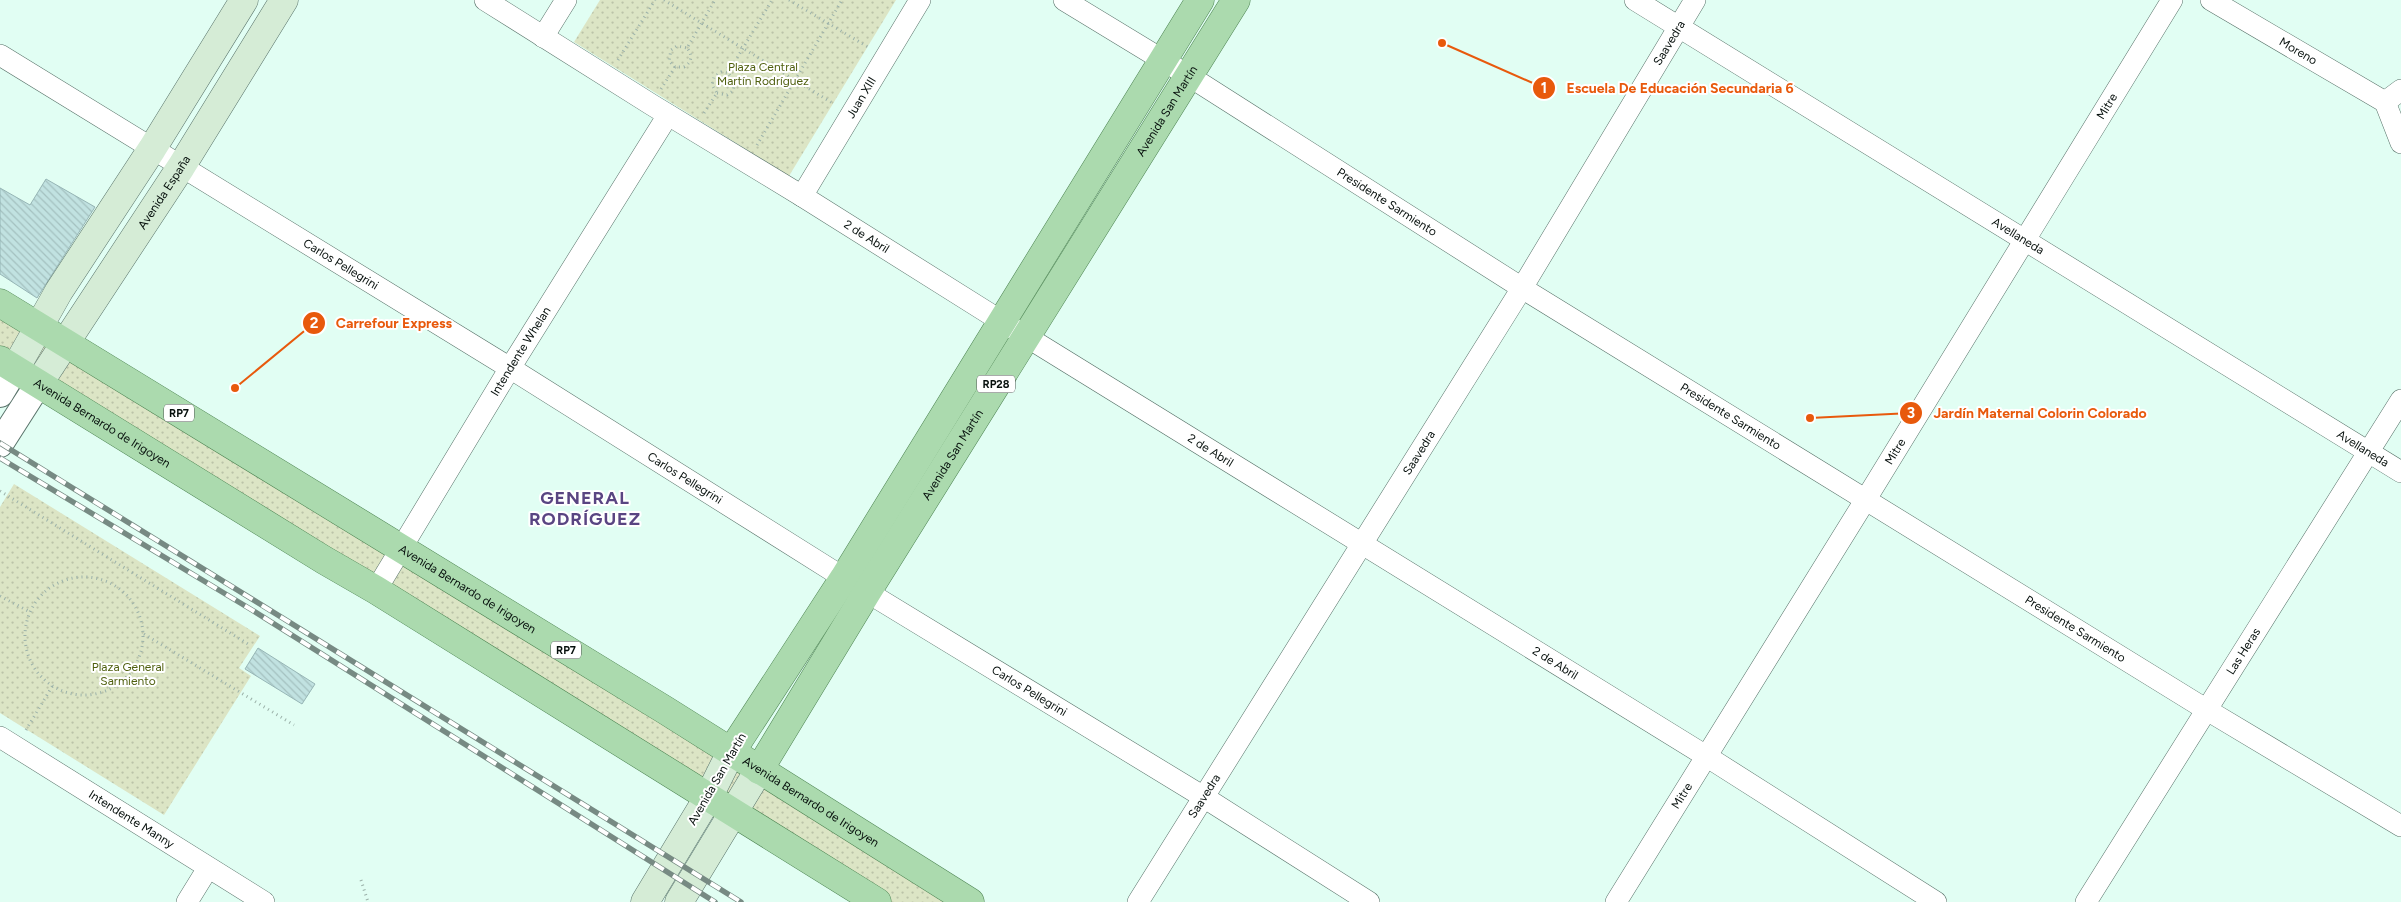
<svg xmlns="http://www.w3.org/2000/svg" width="2401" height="902" font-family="Figtree,sans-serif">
  <defs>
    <pattern id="park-dots" width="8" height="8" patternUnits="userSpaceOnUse" patternTransform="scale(1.25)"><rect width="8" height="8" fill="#dce5c5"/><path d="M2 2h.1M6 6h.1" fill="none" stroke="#bbc3a8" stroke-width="1.8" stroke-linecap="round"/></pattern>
    <pattern id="building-back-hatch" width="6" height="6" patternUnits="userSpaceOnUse" patternTransform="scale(1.25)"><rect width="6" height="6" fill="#c1e2e1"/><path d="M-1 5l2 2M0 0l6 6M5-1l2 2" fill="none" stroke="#a4c1c0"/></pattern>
  </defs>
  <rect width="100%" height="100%" fill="#e1fef3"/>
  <g fill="url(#park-dots)">
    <path d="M600,0H896L789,176L574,42Z"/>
    <path d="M0,303L970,902H877L0,360Z"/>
    <path d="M14,484L260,636L239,668L251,676L164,815L0,713V507Z"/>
  </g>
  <g fill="url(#building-back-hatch)" stroke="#96b5b5">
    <path d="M46,179L95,207L37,298L0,274V188L30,205Z"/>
    <path d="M258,648L315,684L302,704L245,669Z"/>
  </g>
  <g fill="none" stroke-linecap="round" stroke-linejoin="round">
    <g stroke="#59736a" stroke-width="22">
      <g id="minor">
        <path id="s1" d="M485,0L652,105L802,196L1001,321L1706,756L1936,902"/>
        <path id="s2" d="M1064,0L1189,76L1522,288L2207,710L2401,826"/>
        <path id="s3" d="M1635,0L2401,472"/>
        <path id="s4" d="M2211,0L2385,102"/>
        <path d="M543,37L566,0"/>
        <path id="s5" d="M0,55L510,368L844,578L1202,796L1369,902"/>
        <path d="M2385,102L2401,143"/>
        <path d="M2385,102L2401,90"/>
        <path id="s6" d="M802,196L920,0"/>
        <path id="s7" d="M376,590L510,368L668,115"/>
        <path id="s8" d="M0,737L264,902"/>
        <path d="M187,902L208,868"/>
        <path id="s9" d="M1138,902L1522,288L1695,0"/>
        <path id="s10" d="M1616,902L1866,499L2172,0"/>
        <path id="s11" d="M2086,902L2401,400"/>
      </g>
    </g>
    <g stroke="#59736a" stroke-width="28">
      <g id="tertiary">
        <path d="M0,394L15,369"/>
        <path d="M0,444L39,383"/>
      </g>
    </g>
    <g stroke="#59736a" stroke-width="29">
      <g id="secondary">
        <path d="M15,369L59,291L152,149L244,0"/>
        <path id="s12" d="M39,383L181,167L284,0"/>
        <path d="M645,902L709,796L731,752"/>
        <path d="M679,902L759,770"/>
      </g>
    </g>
    <g stroke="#4d8352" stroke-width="29">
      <g id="primary">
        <path id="s13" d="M0,303L665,710L970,902"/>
        <path id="s14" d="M0,360L324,560L376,590L877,902"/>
        <path d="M731,752L844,578L1200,0"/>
        <path id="s15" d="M759,770L867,592L1236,0"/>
      </g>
    </g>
    <g stroke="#9bb1a9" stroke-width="3" stroke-dasharray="1 4" stroke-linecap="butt">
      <path d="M664,0L834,104"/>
      <path d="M789,0L868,47"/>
      <path d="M618,60L655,0"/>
      <path d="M675,67L669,61L671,50L677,46L687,48"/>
      <path d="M661,89L675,67H684C692,62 693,55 687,48L715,0"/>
      <path d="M717,93L727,95L733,91L735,82L728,73"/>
      <path d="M704,113L717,93L712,85L714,77L721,72L728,73L772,0"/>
      <path d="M757,145L842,0"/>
      <path d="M0,491L248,644"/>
      <circle cx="84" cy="636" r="59"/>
      <path d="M0,596L30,612"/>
      <path d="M144,634L294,725"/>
      <path d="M26,730L53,685"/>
      <path d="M361,880L368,902"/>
    </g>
    <use href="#minor" stroke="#fff" stroke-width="21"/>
    <use href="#tertiary" stroke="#fff" stroke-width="26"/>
    <use href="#secondary" stroke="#d5ecd6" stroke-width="28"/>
    <use href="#primary" stroke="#abdaae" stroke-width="28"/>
    <g stroke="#778a83" stroke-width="5.5">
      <g id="rail">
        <path d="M0,443L741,902"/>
        <path d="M0,458L252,610L715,902"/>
      </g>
    </g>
    <use href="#rail" stroke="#fff" stroke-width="4" stroke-dasharray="11" stroke-linecap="butt"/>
  </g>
  <g text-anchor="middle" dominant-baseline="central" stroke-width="4" stroke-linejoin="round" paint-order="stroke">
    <g fill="#fff" stroke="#515755" stroke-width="1">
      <rect x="977" y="375.5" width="38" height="17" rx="4"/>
      <rect x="164" y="404.5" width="30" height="17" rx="4"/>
      <rect x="551" y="641.5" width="30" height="17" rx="4"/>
    </g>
    <g font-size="11" font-weight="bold" fill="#060f0c">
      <text x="996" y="384">RP28</text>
      <text x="179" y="413">RP7</text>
      <text x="566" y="650">RP7</text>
    </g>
    <g font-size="12" fill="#060f0c" stroke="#fff">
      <text stroke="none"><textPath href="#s9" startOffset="1010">Saavedra</textPath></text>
      <text stroke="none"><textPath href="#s4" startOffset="101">Moreno</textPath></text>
      <text stroke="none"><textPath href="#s6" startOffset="115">Juan XIII</textPath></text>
      <text stroke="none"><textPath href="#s10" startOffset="935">Mitre</textPath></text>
      <text stroke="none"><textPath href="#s15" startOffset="775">Avenida San Martín</textPath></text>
      <text stroke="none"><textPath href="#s12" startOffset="228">Avenida España</textPath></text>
      <text stroke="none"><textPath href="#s2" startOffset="381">Presidente Sarmiento</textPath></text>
      <text stroke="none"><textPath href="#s3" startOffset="450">Avellaneda</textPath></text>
      <text stroke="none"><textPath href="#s1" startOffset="449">2 de Abril</textPath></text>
      <text stroke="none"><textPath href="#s5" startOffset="400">Carlos Pellegrini</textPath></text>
      <text stroke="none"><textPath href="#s7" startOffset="279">Intendente Whelan</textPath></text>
      <text stroke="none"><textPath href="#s2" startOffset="786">Presidente Sarmiento</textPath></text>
      <text stroke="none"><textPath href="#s14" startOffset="120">Avenida Bernardo de Irigoyen</textPath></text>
      <text stroke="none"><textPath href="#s3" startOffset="855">Avellaneda</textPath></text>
      <text stroke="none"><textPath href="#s1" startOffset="854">2 de Abril</textPath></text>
      <text stroke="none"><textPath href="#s10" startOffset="530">Mitre</textPath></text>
      <text stroke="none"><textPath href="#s9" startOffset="530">Saavedra</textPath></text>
      <text stroke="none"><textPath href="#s15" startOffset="370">Avenida San Martín</textPath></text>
      <text stroke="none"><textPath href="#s5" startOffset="805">Carlos Pellegrini</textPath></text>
      <text stroke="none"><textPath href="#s13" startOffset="548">Avenida Bernardo de Irigoyen</textPath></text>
      <text stroke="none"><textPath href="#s2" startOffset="1191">Presidente Sarmiento</textPath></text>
      <text stroke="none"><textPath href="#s11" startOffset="296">Las Heras</textPath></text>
      <text stroke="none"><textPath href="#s1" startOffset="1259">2 de Abril</textPath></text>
      <text stroke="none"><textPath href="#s5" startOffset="1210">Carlos Pellegrini</textPath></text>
      <text transform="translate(717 779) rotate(-60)">Avenida San Martín</text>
      <text stroke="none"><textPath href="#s9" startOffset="125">Saavedra</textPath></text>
      <text stroke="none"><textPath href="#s10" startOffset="125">Mitre</textPath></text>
      <text stroke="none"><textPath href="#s13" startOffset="952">Avenida Bernardo de Irigoyen</textPath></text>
      <text stroke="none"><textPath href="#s8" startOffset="155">Intendente Manny</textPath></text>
    </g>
    <g font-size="12" fill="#506010" stroke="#fff">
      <text x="763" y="67">Plaza Central<tspan x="763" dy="14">Martín Rodríguez</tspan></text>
      <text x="128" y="667">Plaza General<tspan x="128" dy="14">Sarmiento</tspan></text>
    </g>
    <g font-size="18" font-weight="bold" letter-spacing="1" fill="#594582" stroke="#fff">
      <text x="585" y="498">GENERAL<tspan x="585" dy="21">RODRÍGUEZ</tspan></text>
    </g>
  </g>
  <path fill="none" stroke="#e8590c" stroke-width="2" d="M1442 43L1544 88M235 388L314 323M1810 418L1911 413"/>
  <g fill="#e8590c" stroke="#fff" stroke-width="2">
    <circle cx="1442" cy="43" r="5"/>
    <circle cx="235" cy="388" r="5"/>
    <circle cx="1810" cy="418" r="5"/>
    <circle cx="1544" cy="88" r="12"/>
    <circle cx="314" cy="323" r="12"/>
    <circle cx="1911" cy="413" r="12"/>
  </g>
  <g font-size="15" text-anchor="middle" font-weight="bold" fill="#fff">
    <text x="1544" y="93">1</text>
    <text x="314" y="328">2</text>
    <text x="1911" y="418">3</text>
  </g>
  <g font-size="14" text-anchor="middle" font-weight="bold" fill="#e8590c" stroke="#fff" stroke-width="4" stroke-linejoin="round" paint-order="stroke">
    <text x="1680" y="93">Escuela De Educación Secundaria 6</text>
    <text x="394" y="328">Carrefour Express</text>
    <text x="2040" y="418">Jardín Maternal Colorin Colorado</text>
  </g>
</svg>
